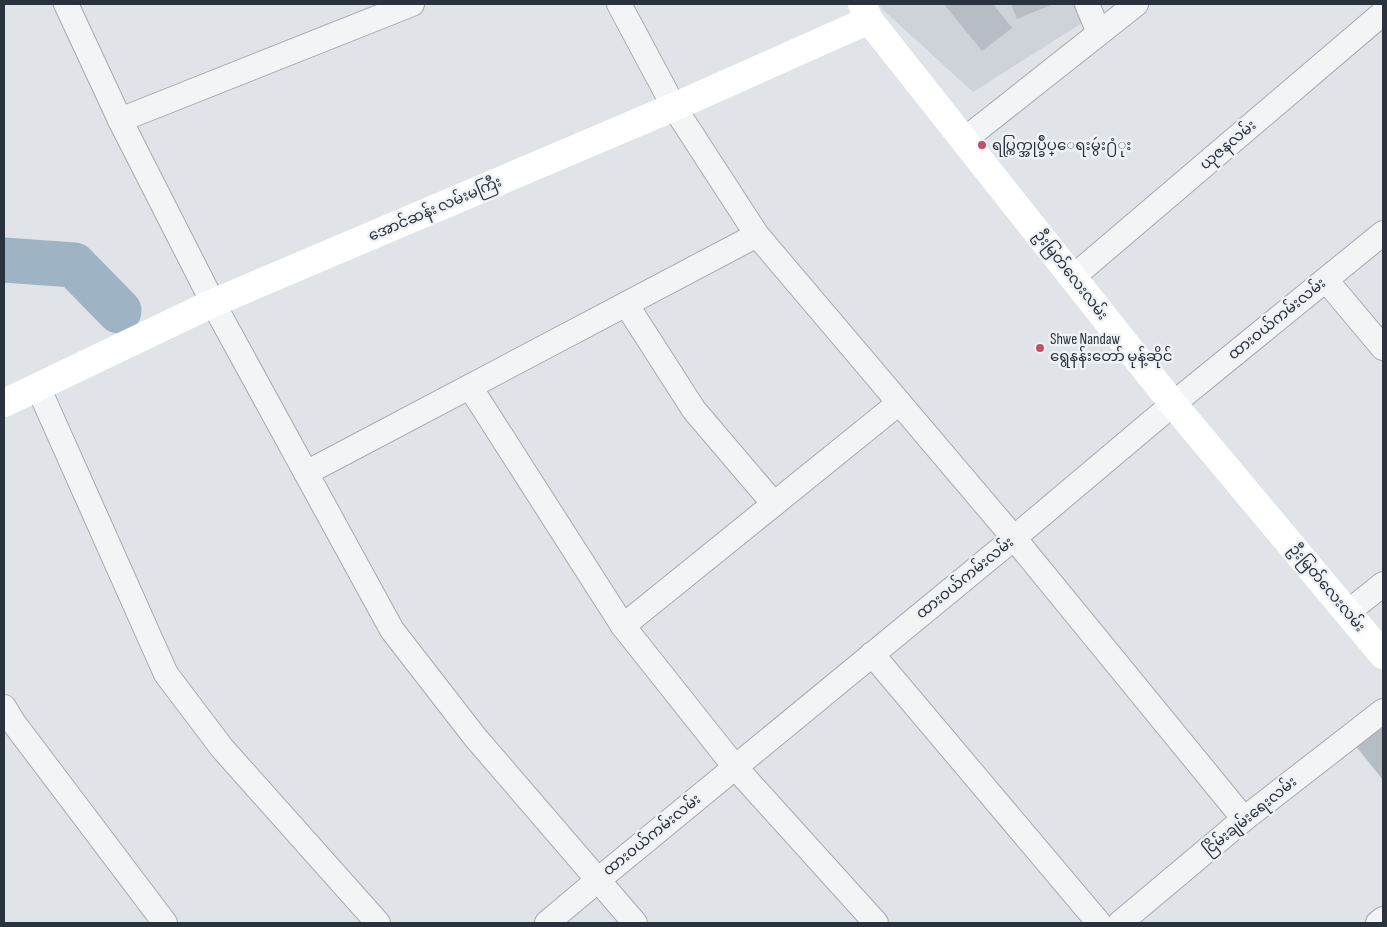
<svg xmlns="http://www.w3.org/2000/svg" width="1387" height="927" font-family="'Sofia Sans Condensed','Noto Sans Myanmar',sans-serif">
  <rect width="100%" height="100%" fill="#e0e3e8"/>
  <path fill="#ced3d9" d="M879,4H1074L1082,23L973,92L881,8Z"/>
  <g fill="none" stroke-linecap="round" stroke-linejoin="round">
    <path stroke="#9eb4c5" stroke-width="45" d="M4,260L74,265L119,311"/>
  </g>
  <g fill="#b7bdc4">
    <path d="M944,4H993L1012,28L982,51Z"/>
    <path d="M1011,4H1053L1017,19Z"/>
    <path d="M1383,722V780L1355,745Z"/>
  </g>
  <g fill="none" stroke-linecap="round" stroke-linejoin="round">
    <g stroke="#a6aab1" stroke-width="26">
      <g id="minor">
        <path d="M66,4L120,120L213,303L392,630L475,737L635,923"/>
        <path d="M619,4L674,107L757,235L1014,538L1244,819"/>
        <path d="M1087,4L1099,33"/>
        <path d="M120,120L412,4"/>
        <path d="M964,140L1136,4"/>
        <path d="M1073,277L1383,13"/>
        <path d="M1326,280L1383,348"/>
        <path d="M626,304L694,410L774,504"/>
        <path d="M38,387L166,674L222,748L378,923"/>
        <path d="M470,387L623,626L735,767L876,923"/>
        <path d="M306,473L757,235"/>
        <path d="M1347,613L1383,584"/>
        <path d="M623,626L899,403"/>
        <path d="M872,654L1099,923"/>
        <path d="M4,707L13,722L165,923"/>
        <path d="M547,923L598,880L1014,538L1173,404L1383,233"/>
        <path d="M1120,923L1244,819L1383,711"/>
        <path d="M1378,923L1383,919"/>
      </g>
    </g>
    <use href="#minor" stroke="#f2f4f6" stroke-width="24"/>
    <g stroke="#fff" stroke-width="28">
      <path d="M862,4L869,20L1173,404L1383,655"/>
      <path d="M4,403L213,303L674,107L869,20"/>
    </g>
  </g>
  <g fill="#c24f69" stroke="#eff2f5" stroke-width="2">
    <circle cx="982" cy="145" r="5"/>
    <circle cx="1040" cy="348" r="5"/>
  </g>
  <g text-anchor="middle" dominant-baseline="central" stroke-width="5" stroke-linejoin="round" paint-order="stroke">
    <g font-size="15" fill="#2a323d" stroke="#eff2f5" text-anchor="start">
      <text x="992" y="145">ရပ္ကြက္အုပ္ခ်ဳပ္ေရးမွဴး႐ံုး</text>
      <text x="1050" y="339">Shwe Nandaw<tspan x="1050" dy="17">ရွေနန်းတော် မုန့်ဆိုင်</tspan></text>
    </g>
    <g font-size="15" fill="#2a323d" stroke="#eff2f5">
      <text transform="translate(1228 145) rotate(-40)">ယုဇနလမ်း</text>
      <text transform="translate(435 209) rotate(-23)">အောင်ဆန်း လမ်းမကြီး</text>
      <text transform="translate(1071 275) rotate(52)">ဦးမြတ်လေးလမ်း</text>
      <text transform="translate(1277 319) rotate(-39)">ထားဝယ်ကမ်းလမ်း</text>
      <text transform="translate(965 578) rotate(-39)">ထားဝယ်ကမ်းလမ်း</text>
      <text transform="translate(1327 588) rotate(50)">ဦးမြတ်လေးလမ်း</text>
      <text transform="translate(1250 816) rotate(-39)">ငြိမ်းချမ်းရေးလမ်း</text>
      <text transform="translate(652 835) rotate(-39)">ထားဝယ်ကမ်းလမ်း</text>
    </g>
  </g>
  <rect width="1387" height="927" fill="none" stroke="#2a323d" stroke-width="10"/>
</svg>
